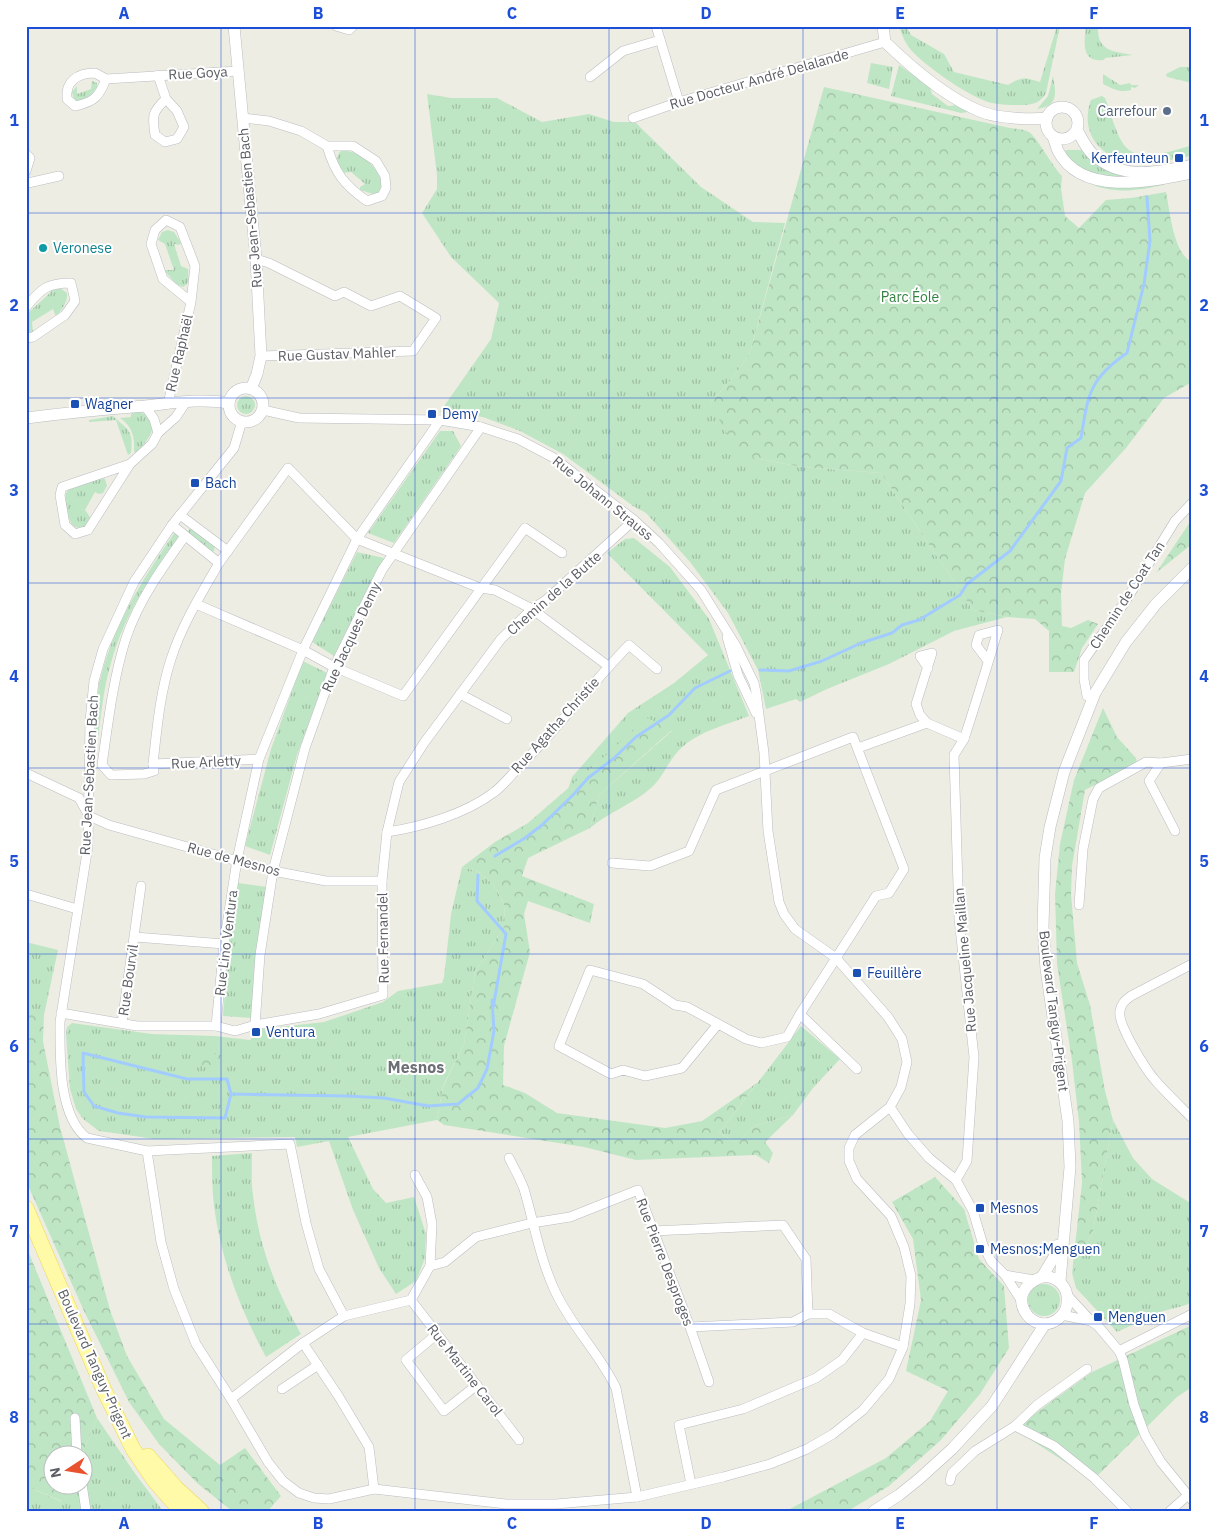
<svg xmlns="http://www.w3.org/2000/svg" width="1218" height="1537" font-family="'IBM Plex Sans',sans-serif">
  <defs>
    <pattern id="grass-tufts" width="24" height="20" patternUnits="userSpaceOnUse" patternTransform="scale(1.25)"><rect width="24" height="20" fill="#bfe6c4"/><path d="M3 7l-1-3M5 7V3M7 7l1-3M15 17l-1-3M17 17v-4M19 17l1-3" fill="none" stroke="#9ebea3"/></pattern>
    <pattern id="forest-crowns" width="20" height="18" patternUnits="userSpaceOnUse" patternTransform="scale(1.25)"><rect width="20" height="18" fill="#bfe6c4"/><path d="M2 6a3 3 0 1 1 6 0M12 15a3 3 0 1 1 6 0" fill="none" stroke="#9ebea3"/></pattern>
  </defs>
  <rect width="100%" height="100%" fill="#eeede3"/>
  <g fill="url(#grass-tufts)">
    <path d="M899,26H906L911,35L944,54L954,72L1008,85C1023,76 1025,78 1040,82L1057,26H1060L1046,93C1040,104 1031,105 1020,105C1011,105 1001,105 992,103C972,99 925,66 911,50C905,43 902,35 899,26Z"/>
    <path d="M1086,26H1098C1097,52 1113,51 1133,55L1105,58L1104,60C1081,63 1084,42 1086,26Z"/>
    <path d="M871,63L893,67L889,89L867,83Z"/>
    <path d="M899,65L930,87L932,94L948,106L958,105L968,112L961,113L891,96Z"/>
    <path d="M1180,67H1192V83L1167,77L1166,74Z"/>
    <path d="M1103,74L1120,85L1130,83L1131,85H1139L1135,88L1131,87V90C1119,93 1114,89 1103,84Z"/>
    <path d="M1053,76C1056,93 1059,106 1037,109L1048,96Z"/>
    <path d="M92,81L97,83V88L85,100L77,102L74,100L72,92L77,86V94L91,89Z"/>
    <path d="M427,94L451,98H497L542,122L589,114L614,122H635L701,187L753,222L785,223L751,349C741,370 726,386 710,403L754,458L802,467L881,473L973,610L1007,617L954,631L889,664L827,689L800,702L796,699L766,709L758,670L728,613L690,562L646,513L633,506L563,454L520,431L483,417L440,412L491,339L499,303L451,257L422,213L437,189V175Z"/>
    <path d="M1102,96L1105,98C1111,112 1114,129 1122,142C1136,166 1169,151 1190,146V156L1166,161L1164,157L1159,158V162C1120,171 1075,145 1091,100Z"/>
    <path d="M1067,150H1084L1134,176L1113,179L1080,169L1063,152Z"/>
    <path d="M341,151C359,148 388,173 380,192L373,194L360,190V187L365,184L351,172L342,173C339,165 333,158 341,151Z"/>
    <path d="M1164,182V185C1140,190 1120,194 1095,186L1096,184L1130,188Z"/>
    <path d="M168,230L174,232L181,243L179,245L174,244L181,266L188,269C188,276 191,283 183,287L176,284L164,270H174L165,244L158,240L162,232Z"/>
    <path d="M60,288L67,293C68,302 62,309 56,317L53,309L32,322L33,332L26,333V315L53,290Z"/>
    <circle cx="246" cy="405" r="9"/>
    <path d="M138,411C165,421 149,439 136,453L134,451C135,437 132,426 120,418L131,417V412Z"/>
    <path d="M113,416C128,430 134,430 131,453L128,455L116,420L89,422V420Z"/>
    <path d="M440,431H453L461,446L394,543L368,533Z"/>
    <path d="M101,478L105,479L107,486L103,493L99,494L95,492L85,510C86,511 89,516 90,517C92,525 80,531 74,526C67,521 62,496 68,490C74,485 93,481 101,478Z"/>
    <path d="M192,528L215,546L214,551H211L188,532L189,529Z"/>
    <path d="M175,532L179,536C151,574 124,616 111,663C103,689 101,718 97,745L95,743C96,728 95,712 97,697C106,636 141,581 175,532Z"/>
    <path d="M634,538L670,567L709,619L749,716C723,726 692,733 675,755C667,765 661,779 652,787C635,803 609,812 590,828L599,795L673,730L596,764L568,789L572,777L628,713L674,683L708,655L607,553L625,539Z"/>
    <path d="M357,552L384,558L334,656L312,642Z"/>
    <path d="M303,661L327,673L297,755L270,855L245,846L271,749Z"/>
    <path d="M462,867L478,872L493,884L504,904L505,925L475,972L464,1044L443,1086L437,1120L348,1137L373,1189L386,1203L414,1197L426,1234L425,1258L416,1281L396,1294L379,1268L353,1210L329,1141L297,1147L295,1137L155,1139L99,1131L83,1119L76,1109L70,1089L66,1035L67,1027L72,1023L152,1034L215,1036L250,1040L262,1029L324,1022L383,1002L398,991L442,983L444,977L451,914Z"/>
    <path d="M238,883L267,887L252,1018L223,1016L228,953Z"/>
    <path d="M26,942L58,950L44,1015H26Z"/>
    <path d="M801,1026L840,1059L813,1088L793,1115L754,1126L738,1143L719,1133Z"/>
    <path d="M1113,1120L1133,1158L1152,1179L1192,1204V1302L1186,1305L1160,1312L1117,1332L1076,1288L1072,1273L1093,1231Z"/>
    <path d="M252,1153C252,1167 251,1182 253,1195C259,1247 276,1290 301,1334L266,1357C240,1309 221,1260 214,1206C212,1190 212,1173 212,1156Z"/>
    <circle cx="1044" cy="1300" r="16"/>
    <path d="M97,1418L134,1472L163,1511H26V1486L61,1501L69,1485L82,1484V1454Z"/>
  </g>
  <g fill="url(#forest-crowns)">
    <path d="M824,87L1010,128C1016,129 1023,129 1029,132C1036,136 1053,167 1062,176L1061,188L1065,216L1079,228L1106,200L1131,198L1166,192C1170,211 1173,253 1192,262V382L1164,398L1126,448L1085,493L1065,559L1061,593L1062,626L1071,628L1088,620L1098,624L1082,648L1074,672H1049V631L1035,619L1007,617L973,610L881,473L802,467L754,458L731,441L710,403C726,386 741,370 751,349Z"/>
    <path d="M1192,519V544L1156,573Z"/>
    <path d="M1103,708L1117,737L1136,758L1137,763L1085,790L1072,866L1071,894L1077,963L1090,1005L1105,1091L1113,1120L1093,1231L1072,1273L1082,1183L1079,1122L1072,1061L1057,964L1055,894L1060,844L1074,780Z"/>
    <path d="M647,718L673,729L599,795L590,828L528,858L522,876L594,904L590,923L528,901L524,914L530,952L504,1046L503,1085L525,1093L557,1113L665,1128L702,1121L757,1083L719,1133L738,1143L754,1126L793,1115L765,1142L773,1153L769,1163L756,1155L636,1160L584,1147L444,1125L437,1120L443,1087L464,1044L475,972L505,925L504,904L493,884L478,872L462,867L495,842L528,823L596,764Z"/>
    <path d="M26,1015H44L43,1041L60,1127L110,1310L127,1356L164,1419L220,1465L245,1448L281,1496L268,1511H232L197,1483L159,1444L129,1402L84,1311L26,1181Z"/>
    <rect x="199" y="1053" width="19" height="12"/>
    <path d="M935,1177L964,1209L979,1259L1004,1286L1009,1348L980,1394L941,1440L889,1486L848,1511H786L886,1458L930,1421L948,1391L906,1371L921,1300L913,1239L892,1202Z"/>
    <path d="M26,1246L97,1418L82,1454H52V1484L69,1485L62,1501L26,1486Z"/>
    <path d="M1192,1325V1387L1177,1397L1093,1480L1014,1429L1092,1372Z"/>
  </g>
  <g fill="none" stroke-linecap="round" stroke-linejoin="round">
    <g stroke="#a2ccff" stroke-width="3">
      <path d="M760,670L789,671L822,661L861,643L892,633L902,625L919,620L960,595L967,584L1010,551L1061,481L1067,448L1081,438C1088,395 1089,379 1127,353L1144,284L1150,241L1147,197"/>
      <path d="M495,856L525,838L542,825L573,795L588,778L613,759L636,737L669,715L695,688L730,671"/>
      <path d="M83,1053L187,1079H227L231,1094L225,1118L146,1117L118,1113L94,1106L84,1092Z"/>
      <path d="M231,1094L347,1096L384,1098L428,1106L458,1104L478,1088L487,1069L494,1031L492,1000L493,1008L506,934L477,901L478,875"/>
    </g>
    <g stroke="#bbbcc2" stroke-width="10">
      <g id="minor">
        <path d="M336,26L349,30L353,26"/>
        <path d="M656,26L679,102"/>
        <path d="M158,75L166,99L177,111L184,127L177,139L165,142L155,135C152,116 152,112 166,99"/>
        <path d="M590,77L623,51L660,40"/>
        <path d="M106,79L95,73C78,73 65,81 67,99L75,106C94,102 99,97 106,79L238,71"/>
        <path d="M243,118L269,121L301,131L327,146H353L376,161L385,176L386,188L382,196L367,201C344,185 335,173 327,146"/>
        <path d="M633,118L679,102L885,42"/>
        <path d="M26,154L30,158L26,171"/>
        <path d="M26,182L28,183L59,176"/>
        <path d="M256,259L269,263L335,296L344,292L371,306L400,296L436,318L413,351L261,356"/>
        <path d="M26,307C41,289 47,283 71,283L75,301L65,315L33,337L26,338"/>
        <path d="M168,404L191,302L195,266L180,227L166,220L155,230L151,244L163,279L191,302"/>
        <path d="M145,406L154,419L158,433"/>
        <path d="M242,421L234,448L172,525L134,582L103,649L94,681L90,721L88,846L60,1022C60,1056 58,1116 87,1138L147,1151L290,1144L306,1223L319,1269L344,1316"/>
        <path d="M130,464L88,530L75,534L65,525L60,495L62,487L130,464L152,444L158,433L176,417L186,402"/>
        <path d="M180,515L228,551"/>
        <path d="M172,525L219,563C201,594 182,625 171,659C160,693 157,728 153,764L154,771L144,774L111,775L102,765C108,723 113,679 126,638C139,600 162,568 185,536"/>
        <path d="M219,563L288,468L357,539L480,588L495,590L532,609L608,666"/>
        <path d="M196,604L303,650L334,667L403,696L525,528L562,553"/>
        <path d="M727,637L738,675L756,713"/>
        <path d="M460,694L507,719"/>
        <path d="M1087,696L1084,679V660L1125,602L1175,521L1192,503"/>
        <path d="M927,723L920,715L916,704L932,653L920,656L928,668"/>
        <path d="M964,739C976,703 987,666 998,630L979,635L976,645L988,661"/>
        <path d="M858,748L927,723L964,739L954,755L959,919L974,1057L967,1161L956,1180"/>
        <path d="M1161,763L1149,781L1175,831"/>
        <path d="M153,764L259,759"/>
        <path d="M26,773L79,798L89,816"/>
        <path d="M89,816L109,825L273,871L326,881H382"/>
        <path d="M387,832C421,827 465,814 493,793C503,786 511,775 520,766C558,728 591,684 629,645L657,669"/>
        <path d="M612,863L650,866L689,851L716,790L853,737L904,869L889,893L876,896L800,1014L787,1037L761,1043L746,1039L687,1007L675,1005L643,984L590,970L559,1046L611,1074L623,1070L645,1076L682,1068L718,1024"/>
        <path d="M26,894L77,909"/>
        <path d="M1079,905L1083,849L1093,799L1099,788L1146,762L1161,763L1192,759"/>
        <path d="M135,937L224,944"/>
        <path d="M1192,964L1131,996C1126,1000 1121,1003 1120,1011C1117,1024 1145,1068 1154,1079C1166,1093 1179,1105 1192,1118"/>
        <path d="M61,1013L137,1026H216L235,1031L255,1025L319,1014L383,995L382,881L387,832L399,782L424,743L501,639L532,609L546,600L634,520"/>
        <path d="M800,1014L857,1069"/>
        <path d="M122,1023L141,886"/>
        <path d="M255,1025L260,955L273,871L305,748L334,667L382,570L481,427"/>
        <path d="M216,1026L224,944L237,860L259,759L303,650L357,539L440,420"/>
        <path d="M890,1107L908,1134L929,1158L956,1180L973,1211L983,1245L991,1261L1005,1275L1021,1300"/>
        <path d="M147,1151L161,1242L174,1289L196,1344L231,1399L303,1343L344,1316L411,1300L430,1266L445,1262L476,1237L532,1223L570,1217L638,1190L690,1327L709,1382"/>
        <path d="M509,1158C514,1168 520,1178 524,1189C534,1223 540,1259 555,1291C571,1326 600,1354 616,1388L637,1497"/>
        <path d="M415,1175L427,1197L432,1224L430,1266"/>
        <path d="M653,1231L783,1225L806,1259L808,1314"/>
        <path d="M1005,1275L1034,1280"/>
        <path d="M1067,1295L1091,1321L1098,1326L1119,1351L1123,1360L1134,1405L1145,1435L1161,1462L1192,1500"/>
        <path d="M411,1300L519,1440"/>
        <path d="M1062,1315L1091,1321"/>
        <path d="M690,1327L793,1322L808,1314H829L863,1333L903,1347"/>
        <path d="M437,1334L406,1360L444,1411L477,1385"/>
        <path d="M303,1343L339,1397L369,1447L374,1489"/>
        <path d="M1119,1351L1192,1314"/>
        <path d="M282,1389L318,1365"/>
        <path d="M231,1399L268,1462L283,1481L299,1493L314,1498L329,1499L374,1489L506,1504H556L637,1497L723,1477L770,1464L807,1449L833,1434L863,1410L889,1379L903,1347L910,1304L911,1276L904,1247L891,1216L857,1179L849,1161V1148L855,1135L890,1107L901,1087L907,1062L902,1039L888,1017L836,958L795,929L784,914L779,902L768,831L764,753L756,692L754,683L736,646L701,590L659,543L634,520L554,458L518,439L481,427L440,420L299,418L263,410"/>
        <path d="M75,1418L77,1454"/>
        <path d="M1015,1426L1037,1405L1087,1369"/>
        <path d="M950,1481L952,1473L975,1451L1015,1426L1054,1446L1094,1478L1127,1511"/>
        <path d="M82,1484L86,1511"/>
        <path d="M691,1484L679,1425L743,1409L816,1378L842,1360L863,1333"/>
        <path d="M1170,1511L1188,1495"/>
      </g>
    </g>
    <g stroke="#bbbcc2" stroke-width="12">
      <g id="tertiary">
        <path d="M234,26L256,259L261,356L257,374L251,389"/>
        <path d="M883,26L885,42C911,67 948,99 982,112C997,118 1030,120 1047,118"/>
        <circle cx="1062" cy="123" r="16"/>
        <path d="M1077,130C1082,139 1088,152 1097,158C1125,180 1160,172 1192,165"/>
        <path d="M1053,137C1055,141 1056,147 1058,151C1082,197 1152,181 1192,173"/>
        <circle cx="246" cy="405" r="17"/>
        <path d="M26,418C66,413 105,409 145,406C173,403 202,398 229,403"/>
        <path d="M1042,1277C1057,1275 1069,1287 1067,1303C1067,1310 1063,1315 1058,1319C1032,1339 1000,1292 1042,1277Z"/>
        <path d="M1042,1277L1054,1257L1058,1245"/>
        <path d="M1060,1281L1070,1167L1068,1121L1046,969L1043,927L1045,858L1050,827L1064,772L1095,693L1126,642L1156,604L1192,568"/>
        <path d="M874,1511L899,1495L919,1479L952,1449L992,1406L1045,1324"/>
      </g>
    </g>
    <g stroke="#f1d759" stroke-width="16">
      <g id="primary">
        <path d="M26,1208L104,1390L133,1449L154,1480L181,1511"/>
        <path d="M148,1456L176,1488L201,1511"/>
      </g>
    </g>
    <use href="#minor" stroke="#fff" stroke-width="9"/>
    <use href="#tertiary" stroke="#fff" stroke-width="11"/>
    <use href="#primary" stroke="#fffaa7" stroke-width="15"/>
  </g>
  <path fill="none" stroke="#1d4ed8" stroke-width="1" stroke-opacity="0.55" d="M221,26V1511M415,26V1511M609,26V1511M803,26V1511M997,26V1511M26,213H1192M26,398H1192M26,583H1192M26,768H1192M26,954H1192M26,1139H1192M26,1324H1192"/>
  <circle fill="#5c6f8a" stroke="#fff" stroke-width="2" cx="1167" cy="111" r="5"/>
  <g fill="#1a4fb4" stroke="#fff" stroke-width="2">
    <rect x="1174" y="153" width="10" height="10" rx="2.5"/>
    <rect x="70" y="399" width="10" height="10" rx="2.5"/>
    <rect x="427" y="409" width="10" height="10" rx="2.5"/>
    <rect x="190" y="478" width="10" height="10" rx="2.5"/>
    <rect x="852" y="968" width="10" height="10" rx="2.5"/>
    <rect x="251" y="1027" width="10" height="10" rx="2.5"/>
    <rect x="975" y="1203" width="10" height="10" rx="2.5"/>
    <rect x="975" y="1244" width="10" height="10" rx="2.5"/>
    <rect x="1093" y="1312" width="10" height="10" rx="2.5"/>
  </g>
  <circle fill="#0f9aa8" stroke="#fff" stroke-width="2" cx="43" cy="248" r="5"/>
  <g text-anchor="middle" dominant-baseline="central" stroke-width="4" stroke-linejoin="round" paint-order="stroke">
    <g font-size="14" fill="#5b5e64" stroke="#fff">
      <text transform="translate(198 73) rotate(-3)">Rue Goya</text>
      <text transform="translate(759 79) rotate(-16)">Rue Docteur André Delalande</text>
      <text transform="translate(250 208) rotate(-95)">Rue Jean-Sebastien Bach</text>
      <text transform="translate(179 353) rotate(-77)">Rue Raphaël</text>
      <text transform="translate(337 354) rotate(-2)">Rue Gustav Mahler</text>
      <text transform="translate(603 498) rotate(39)">Rue Johann Strauss</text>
      <text transform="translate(554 593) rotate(-41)">Chemin de la Butte</text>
      <text transform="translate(1127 595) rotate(-57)">Chemin de Coat Tan</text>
      <text transform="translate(351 637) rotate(-65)">Rue Jacques Demy</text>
      <text transform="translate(555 725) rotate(-48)">Rue Agatha Christie</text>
      <text transform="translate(206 762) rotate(-3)">Rue Arletty</text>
      <text transform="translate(89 775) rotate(-87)">Rue Jean-Sebastien Bach</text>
      <text transform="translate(234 859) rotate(15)">Rue de Mesnos</text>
      <text transform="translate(383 938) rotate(-91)">Rue Fernandel</text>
      <text transform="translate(226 943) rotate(-83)">Rue Lino Ventura</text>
      <text transform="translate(965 960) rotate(-95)">Rue Jacqueline Maillan</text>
      <text transform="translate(128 980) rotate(-82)">Rue Bourvil</text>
      <text transform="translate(1054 1011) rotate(83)">Boulevard Tanguy-Prigent</text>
      <text transform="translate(665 1262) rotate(69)">Rue Pierre Desproges</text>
      <text transform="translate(95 1364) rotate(66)">Boulevard Tanguy-Prigent</text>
      <text transform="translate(465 1370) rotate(52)">Rue Martine Carol</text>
    </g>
    <g font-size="14" fill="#4e5e75" stroke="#fff" text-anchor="end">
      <text x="1157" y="111">Carrefour</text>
    </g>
    <g font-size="14" fill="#164399" stroke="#fff" text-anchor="start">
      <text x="1169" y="158" text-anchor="end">Kerfeunteun</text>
      <text x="85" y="404">Wagner</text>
      <text x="442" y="414">Demy</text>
      <text x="205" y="483">Bach</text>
      <text x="867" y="973">Feuillère</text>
      <text x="266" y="1032">Ventura</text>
      <text x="990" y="1208">Mesnos</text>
      <text x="990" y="1249">Mesnos;Menguen</text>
      <text x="1108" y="1317">Menguen</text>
    </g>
    <g font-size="14" fill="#0d838f" stroke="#fff" text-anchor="start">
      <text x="53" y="248">Veronese</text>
    </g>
    <g font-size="14" fill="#348240" stroke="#fff">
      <text x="910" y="297">Parc Éole</text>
    </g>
    <g font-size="16" font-weight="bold" fill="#6c7076" stroke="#fff">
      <text x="416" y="1067">Mesnos</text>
    </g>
  </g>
  <rect width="1218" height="1537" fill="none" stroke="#ffffff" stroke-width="55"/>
  <g transform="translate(68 1470) rotate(258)"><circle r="24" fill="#ffffff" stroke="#bdbfc1"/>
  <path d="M0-4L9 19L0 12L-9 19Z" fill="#e9522e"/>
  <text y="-8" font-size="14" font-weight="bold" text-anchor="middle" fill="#5b5e64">N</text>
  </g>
  <rect x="28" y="28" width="1162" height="1482" fill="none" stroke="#1d4ed8" stroke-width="2"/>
  <g font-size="16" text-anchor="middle" font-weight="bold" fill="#1d4ed8">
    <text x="124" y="19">A</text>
    <text x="318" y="19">B</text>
    <text x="512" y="19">C</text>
    <text x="706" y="19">D</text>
    <text x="900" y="19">E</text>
    <text x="1094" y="19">F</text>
    <text x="14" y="126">1</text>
    <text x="1204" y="126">1</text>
    <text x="14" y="311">2</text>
    <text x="1204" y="311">2</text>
    <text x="14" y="496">3</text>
    <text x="1204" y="496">3</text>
    <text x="14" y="682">4</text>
    <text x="1204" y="682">4</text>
    <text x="14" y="867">5</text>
    <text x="1204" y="867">5</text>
    <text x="14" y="1052">6</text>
    <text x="1204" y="1052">6</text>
    <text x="14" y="1237">7</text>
    <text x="1204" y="1237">7</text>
    <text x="14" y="1423">8</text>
    <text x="1204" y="1423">8</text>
    <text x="124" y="1529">A</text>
    <text x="318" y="1529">B</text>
    <text x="512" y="1529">C</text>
    <text x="706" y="1529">D</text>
    <text x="900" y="1529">E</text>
    <text x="1094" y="1529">F</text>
  </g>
</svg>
